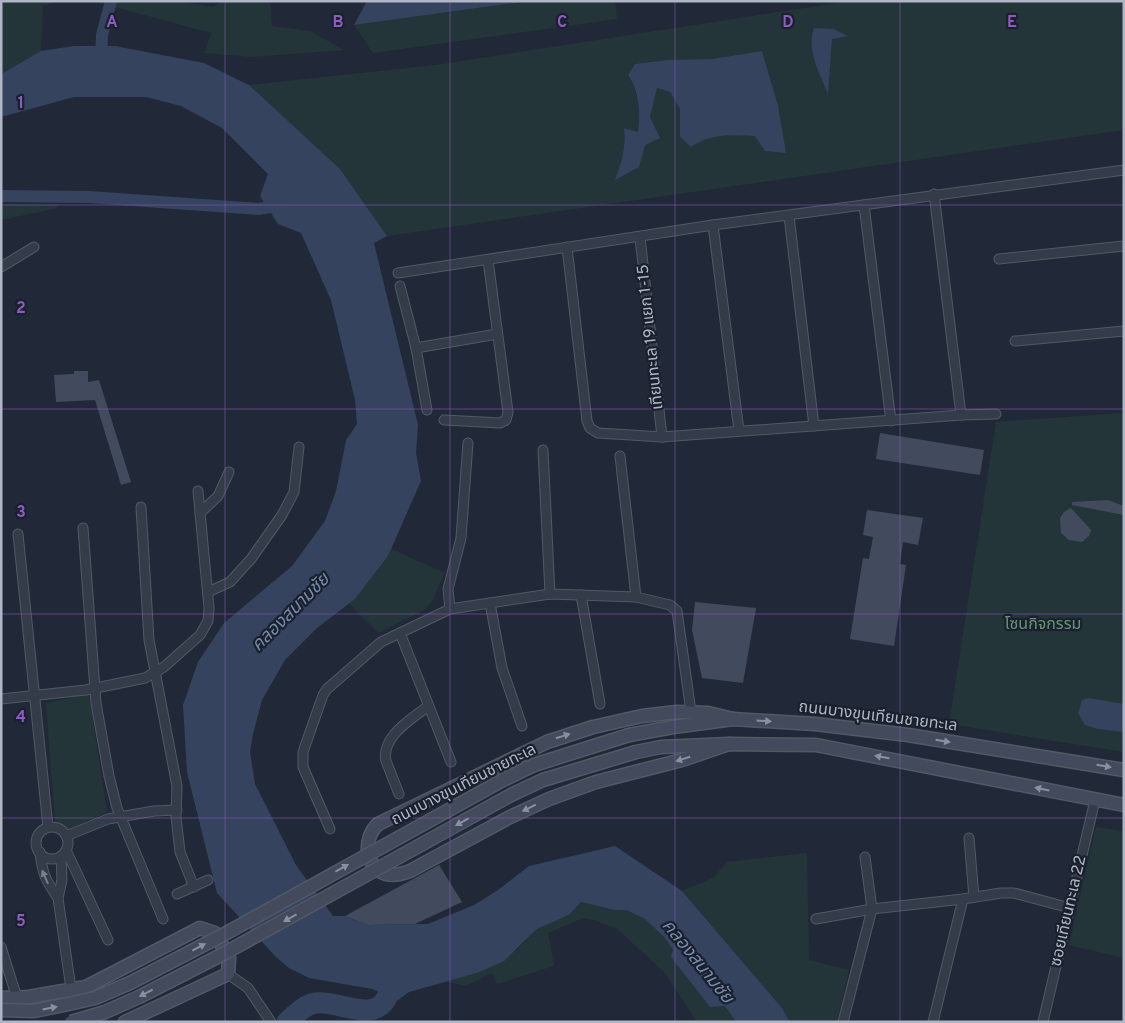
<svg xmlns="http://www.w3.org/2000/svg" width="1125" height="1023" font-family="Overpass,'Noto Sans Thai',sans-serif">
  <rect width="100%" height="100%" fill="#212938"/>
  <g fill="#233539" fill-rule="evenodd">
    <path d="M1,1H60L43,6L41,51L1,74Z"/>
    <path d="M92,1H179L213,7L221,1H270L272,26L310,31L344,50L252,57L204,53L211,33Z"/>
    <path d="M529,1H615L617,19L373,53L354,25Z"/>
    <path d="M850,1H1124V130L387,236L340,169L249,85L436,65ZM815,28L847,35L832,39L828,93ZM762,51L769,76L755,136L727,134L701,140L680,137V109L670,92L656,88L650,117L616,179L624,155V128L638,132C640,112 640,93 628,76L635,64L667,60L712,59Z"/>
    <path d="M1,204H59L58,208L1,220Z"/>
    <path d="M1124,413V752L949,724L996,422Z"/>
    <path d="M391,549L445,573L431,603L424,610L379,633L349,604L355,599L388,556Z"/>
    <path d="M89,694L107,812L69,829L55,821L46,703Z"/>
    <path d="M1096,827L1124,831V958L1069,945Z"/>
    <path d="M807,853L809,960L849,970L837,1022H790L782,1008L682,891L713,878L727,862Z"/>
    <path d="M581,902L614,910H626L645,919L665,938L673,950L725,1006L736,1022H697L665,973L617,929L594,920L583,918L548,933L554,966L497,984L492,973L465,986L445,981L477,973L518,949L537,929L569,915Z"/>
  </g>
  <g fill="#35435f">
    <path d="M367,1H529L354,25Z"/>
    <path d="M814,28L833,29L848,36L832,39L828,94C820,74 806,50 814,28Z"/>
    <path d="M74,46H115L204,63L249,85L340,169L387,236L374,243L418,425L416,453L421,481L388,556L355,599L317,628L285,660L262,700L253,734L250,752L255,784L296,865L333,916H345L368,925L428,924L474,905L498,890L529,866L615,846L682,891L782,1008L790,1022H736L725,1006L710,1007L671,957L673,950L665,938L645,919L626,910H614L581,902L569,915L537,929L504,961L477,973L409,992L398,1000L372,989L309,978L289,968L276,957L217,893L187,772L183,705L198,662L224,623L292,566L325,521L336,491L346,440L357,424L355,400L331,300L301,233L278,224L260,196L268,174L222,128L181,106L146,97H74L1,117V74L41,51Z"/>
    <path d="M762,51L778,106L786,153L765,151L755,136C732,135 711,133 691,147L680,137V109L670,92L657,88L650,117L660,138L645,145L639,167L615,180C622,162 626,147 624,128L638,132C640,111 640,93 628,75L635,64L667,60L712,59Z"/>
    <path d="M1089,698L1124,704V732L1098,729L1085,725L1078,713L1082,700Z"/>
  </g>
  <g fill="none" stroke-linecap="round" stroke-linejoin="round">
    <g stroke="#35435f" stroke-width="12">
      <path d="M101,63L102,35L111,1"/>
      <path d="M1,196L89,197L258,209L283,205"/>
    </g>
    <path stroke="#35435f" stroke-width="21" d="M287,1022C295,1015 305,1004 316,1003C337,1000 372,1023 386,999C391,991 392,978 395,969"/>
  </g>
  <g fill="#424b5d">
    <path d="M74,371H88V382L99,380L131,482L121,485L95,400L56,402L54,375L74,374Z"/>
    <path d="M880,433L984,450L980,475L876,459Z"/>
    <path d="M1108,500L1124,506V515L1072,505V502Z"/>
    <path d="M1071,508L1091,530L1089,536L1082,542L1069,540L1061,533L1060,518L1064,512Z"/>
    <path d="M867,510L923,518L918,545L903,542L900,564L906,565L894,646L850,639L863,558L869,559L873,537L863,535Z"/>
    <path d="M695,602L756,608L743,683L702,678L692,630Z"/>
    <path d="M439,865L462,902L415,924L368,925L345,916Z"/>
  </g>
  <g fill="none" stroke-linecap="round" stroke-linejoin="round">
    <g stroke="#525966" stroke-width="11">
      <g id="street">
        <path d="M934,194L961,415"/>
        <path d="M864,205L891,421"/>
        <path d="M789,216L814,426"/>
        <path d="M713,225L739,431"/>
        <path d="M640,237L662,437"/>
        <path d="M567,247L587,421L590,428L598,433L662,437L961,415L996,414"/>
        <path d="M999,259L1124,246"/>
        <path d="M1,267L34,247"/>
        <path d="M398,273L713,225L1124,170"/>
        <path d="M400,286L416,348L427,410"/>
        <path d="M1015,341L1124,331"/>
        <path d="M416,348L497,334"/>
        <path d="M444,420L500,423L506,420L508,412L488,260"/>
        <path d="M543,450L550,594"/>
        <path d="M620,456L636,597"/>
        <path d="M141,507L149,640L177,786L176,817L180,852L194,887"/>
        <path d="M200,513L218,496L229,472"/>
        <path d="M83,528L96,703L109,776L117,808L163,919"/>
        <path d="M18,534L48,827"/>
        <path d="M208,592L230,582L251,559L282,515L294,492L299,447"/>
        <path d="M581,595L600,704"/>
        <path d="M490,603L502,668L522,726"/>
        <path d="M450,609L448,589L461,538L468,443"/>
        <path d="M400,633L451,762"/>
        <path d="M1,699L86,690L145,678L164,667L200,635L208,621L209,608L198,491"/>
        <path d="M399,794L386,761C381,736 412,719 428,706"/>
        <circle cx="52" cy="843" r="16"/>
        <path d="M330,829L303,767V752L323,695L327,689L381,642L450,609L550,594L636,597L670,605L677,611L691,712"/>
        <path d="M66,836L108,819L154,811L177,810"/>
        <path d="M969,838L974,897"/>
        <path d="M66,850L108,940"/>
        <path d="M40,852C42,873 46,881 58,898"/>
        <path d="M61,856L62,880L58,898L71,989"/>
        <path d="M177,894L208,880"/>
        <path d="M816,919L872,909L963,899L1001,893H1014L1070,908"/>
        <path d="M1,947L17,998"/>
        <path d="M228,974L248,988L271,1022"/>
        <path d="M843,1022L872,909L865,857"/>
        <path d="M933,1022L963,899"/>
        <path d="M1043,1022L1095,800"/>
      </g>
    </g>
    <g stroke="#525966" stroke-width="15">
      <g id="secondary">
        <path d="M629,735L673,727L733,719L815,724L908,735L1124,770"/>
        <path d="M729,744L682,760L596,782L549,799L508,818L410,871C402,874 394,876 386,874C364,867 363,838 378,824L547,742L593,727L642,716L677,712L708,713L733,719"/>
        <path d="M636,752L661,747L729,744L816,745L1124,805"/>
        <path d="M1,998L29,997L86,987L200,928L215,933L229,958L228,974L125,1022"/>
      </g>
    </g>
    <use href="#street" stroke="#343b49" stroke-width="9"/>
    <use href="#secondary" stroke="#424a5c" stroke-width="12"/>
    <g stroke="#525966" stroke-width="15" stroke-linecap="butt">
      <g id="secondary-bridge">
        <path d="M1,1010L34,1011L64,1005L95,998L130,983L221,936L503,780L534,765L629,735"/>
        <path d="M71,1022L105,1012L139,997L225,953L511,795L543,780L636,752"/>
      </g>
    </g>
    <use href="#secondary-bridge" stroke="#424a5c" stroke-width="12"/>
  </g>
  <defs><path id="oneway-solid" d="M-6-.8H1V-3.2L6.5 0L1 3.2V.8H-6Z" transform="scale(1.25)"/></defs>
  <g fill="#8990a0">
    <use href="#oneway-solid" transform="translate(764 721) rotate(4)"/>
    <use href="#oneway-solid" transform="translate(563 736) rotate(-18)"/>
    <use href="#oneway-solid" transform="translate(943 741) rotate(9)"/>
    <use href="#oneway-solid" transform="translate(882 757) rotate(-170)"/>
    <use href="#oneway-solid" transform="translate(683 759) rotate(163)"/>
    <use href="#oneway-solid" transform="translate(1104 766) rotate(10)"/>
    <use href="#oneway-solid" transform="translate(1042 789) rotate(-168)"/>
    <use href="#oneway-solid" transform="translate(529 808) rotate(154)"/>
    <use href="#oneway-solid" transform="translate(462 822) rotate(151)"/>
    <use href="#oneway-solid" transform="translate(342 868) rotate(-29)"/>
    <use href="#oneway-solid" transform="translate(290 918) rotate(151)"/>
    <use href="#oneway-solid" transform="translate(199 947) rotate(-28)"/>
    <use href="#oneway-solid" transform="translate(146 993) rotate(153)"/>
    <use href="#oneway-solid" transform="translate(50 1008) rotate(-11)"/>
  </g>
  <use fill="#787f8d" href="#oneway-solid" transform="translate(45 877) rotate(-114)"/>
  <path fill="none" stroke="#8d5cc1" stroke-width="1" stroke-opacity="0.55" d="M225,1V1022M450,1V1022M675,1V1022M900,1V1022M1,205H1124M1,409H1124M1,614H1124M1,818H1124"/>
  <g text-anchor="middle" dominant-baseline="central" stroke-width="4.5" stroke-linejoin="round" paint-order="stroke">
    <g font-size="16" fill="#afb6c5" stroke="#1a202d">
      <text transform="translate(651 337) rotate(-96)">เทียนทะเล 19 แยก 1-15</text>
      <text transform="translate(878 717) rotate(7)">ถนนบางขุนเทียนชายทะเล</text>
      <text transform="translate(464 785) rotate(-27)">ถนนบางขุนเทียนชายทะเล</text>
      <text transform="translate(1069 911) rotate(-77)">ซอยเทียนทะเล 22</text>
    </g>
    <g font-size="16" fill="#679575" stroke="#1a202d">
      <text x="1043" y="625">โซนกิจกรรม</text>
    </g>
    <g font-size="18" font-style="italic" fill="#778aad" stroke="#1a202d">
      <text transform="translate(291 613) rotate(-45)">คลองสนามชัย</text>
      <text transform="translate(697 962) rotate(51)">คลองสนามชัย</text>
    </g>
  </g>
  <g font-size="16" text-anchor="middle" font-weight="bold" fill="#8d5cc1" stroke="#1a202d" stroke-width="4.5" stroke-linejoin="round" paint-order="stroke">
    <text x="112" y="27">A</text>
    <text x="338" y="27">B</text>
    <text x="562" y="27">C</text>
    <text x="788" y="27">D</text>
    <text x="1012" y="27">E</text>
    <text x="21" y="108">1</text>
    <text x="21" y="313">2</text>
    <text x="21" y="517">3</text>
    <text x="21" y="722">4</text>
    <text x="21" y="926">5</text>
  </g>
  <rect width="1125" height="1023" fill="none" stroke="#afb6c5" stroke-width="5"/>
</svg>
